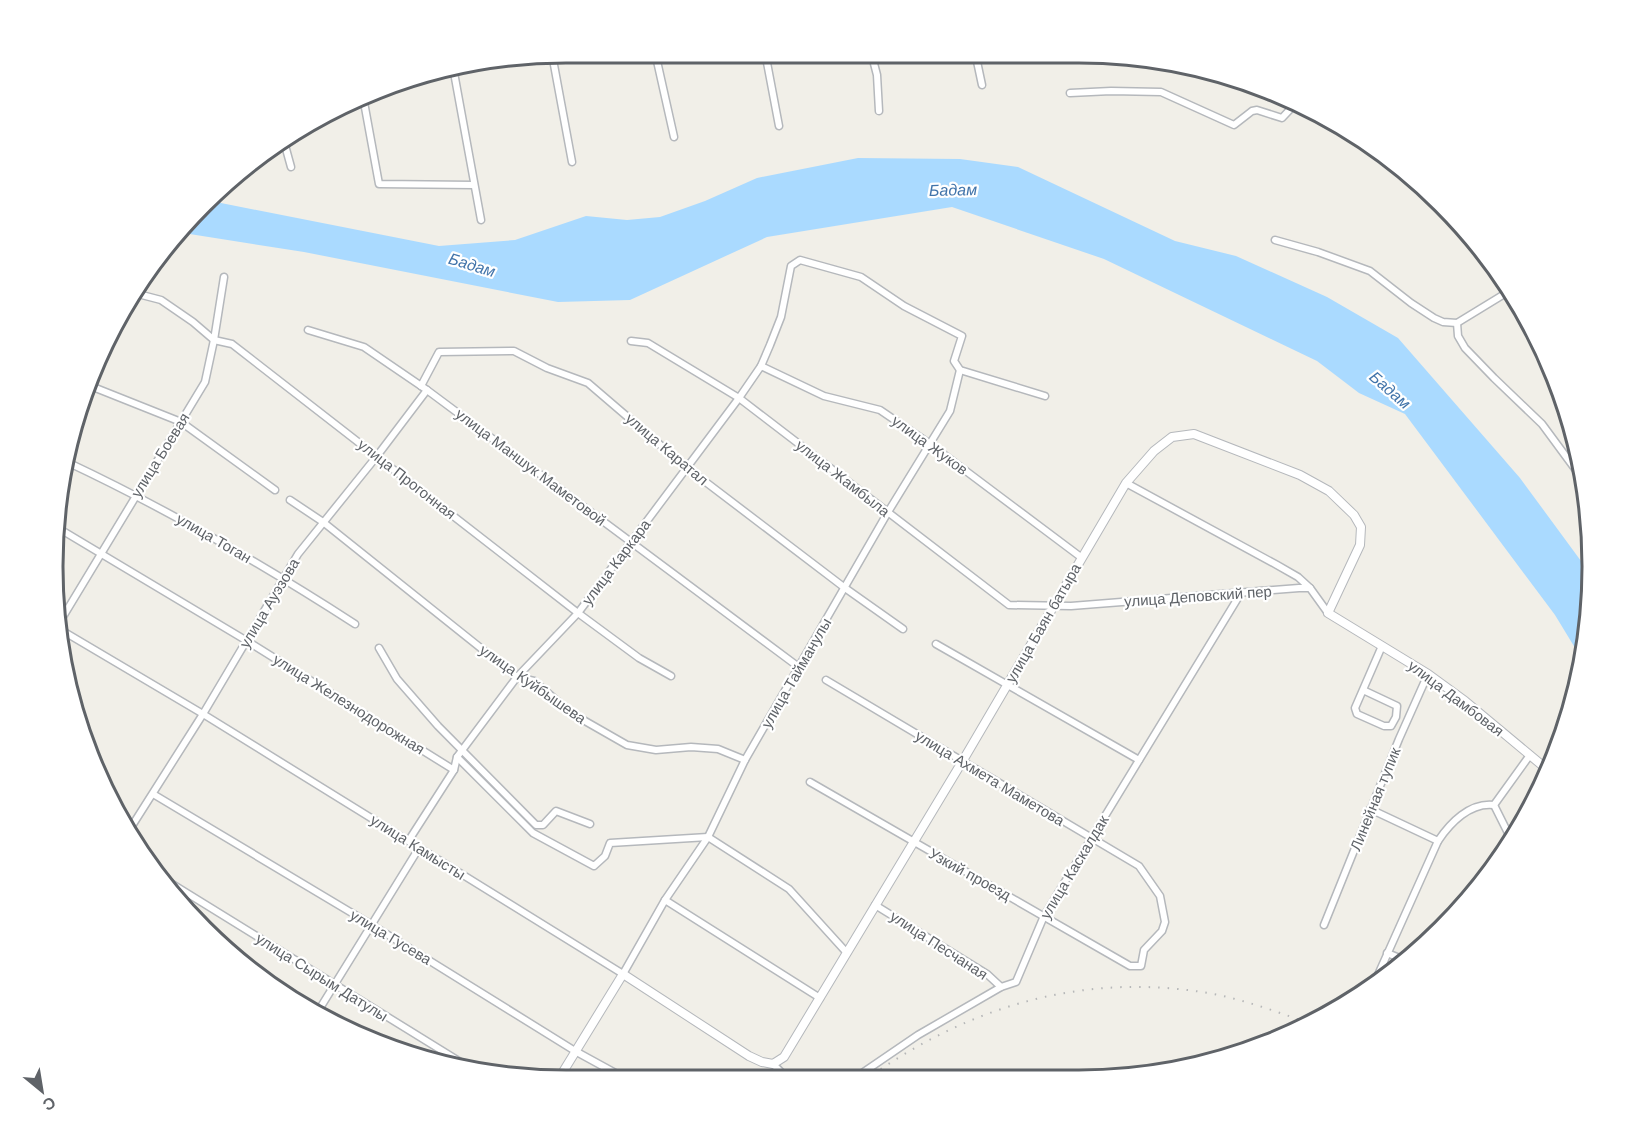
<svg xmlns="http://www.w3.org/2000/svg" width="1645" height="1133" font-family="Arial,sans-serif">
  <rect width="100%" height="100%" fill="#f1efe8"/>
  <path fill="#aadaff" d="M858,158L960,159L1018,167L1175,241L1236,256L1327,297L1398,338L1520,478L1592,576L1583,661L1555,615L1405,414L1359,393L1317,361L1104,259L952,207L767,237L630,300L558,302L304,252L177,232L211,201L439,246L515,240L586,216L627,220L660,217L705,201L757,178Z"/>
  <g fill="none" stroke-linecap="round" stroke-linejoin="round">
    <g stroke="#b5b8bc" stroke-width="9">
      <g id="minor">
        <path d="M655,52L674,137"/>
        <path d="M765,52L779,126"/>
        <path d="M871,52L877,75L879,111"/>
        <path d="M975,52L982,85"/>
        <path d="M552,54L572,162"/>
        <path d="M453,67L481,220"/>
        <path d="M1070,93L1111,91L1161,92L1234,125L1252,111L1257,110L1282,118L1297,102"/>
        <path d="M364,102L379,184L474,185"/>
        <path d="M283,138L291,167"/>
        <path d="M1275,240L1318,252L1370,271L1411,303L1434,318L1443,322L1457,323L1511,290"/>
        <path d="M138,294L161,300L193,322L214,340L232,344L578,613L639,658L671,676"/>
        <path d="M1457,323L1458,336L1465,348L1494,378L1542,424L1584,481"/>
        <path d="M308,330L364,347L427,390L800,668"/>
        <path d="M631,341L648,343L739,398L1009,605L1071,606L1299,588H1310L1328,613"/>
        <path d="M761,366L824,396L880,410L930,444L1082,558"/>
        <path d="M88,385L181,422L275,490"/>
        <path d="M421,386L439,352L514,351L547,368L588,383L686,467L845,588L903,629"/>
        <path d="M67,462C167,509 262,564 355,624"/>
        <path d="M1126,483L1277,565L1298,577L1310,588"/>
        <path d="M290,500L323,522L517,677L534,681L571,713L627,745L656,750L691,747L718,749L745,760"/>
        <path d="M58,528L247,641L454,770"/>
        <path d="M61,620L205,382L214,340L224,277"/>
        <path d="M61,630L203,714L623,974L665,900L708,837L745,760L888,512L950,411L960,370"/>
        <path d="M936,644L1139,760"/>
        <path d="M379,648L397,679L438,726L536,825H543L556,811L590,824"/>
        <path d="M1363,690L1397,706L1396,717L1391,726H1384L1357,714L1355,708L1382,646"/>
        <path d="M457,757L533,833L594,866L605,856L610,843L708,837L789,889L847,953"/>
        <path d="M810,782L1130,966H1141L1144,950L1162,931L1165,922L1160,896L1139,866L826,680"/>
        <path d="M153,794L372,925L575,1051L628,1080"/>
        <path d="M1494,805L1512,841"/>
        <path d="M1370,809L1438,841"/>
        <path d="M130,829L203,714L298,554L377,456L427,390"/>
        <path d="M409,840L454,770L457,757L517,677L578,613L739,398L761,366L770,345L781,317L791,266L800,260L861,277L904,306L962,336L954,361L960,370L1045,396"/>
        <path d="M169,882L475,1071"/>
        <path d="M665,900L820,998"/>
        <path d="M875,905L987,974L1001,987"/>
        <path d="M1324,925L1399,739L1428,674"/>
        <path d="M1387,953L1402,959"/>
        <path d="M1377,977L1438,841C1450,823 1470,802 1494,805L1530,755"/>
        <path d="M317,1013L419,848"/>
        <path d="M773,1064L782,1073L784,1080"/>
        <path d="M852,1080L918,1035L1001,987L1016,982L1044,916L1241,593"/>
      </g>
    </g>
    <g stroke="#b5b8bc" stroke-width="10">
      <path id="tertiary" d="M558,1080L623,974L749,1056L762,1062L773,1064L784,1057L962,762L1126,483L1154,451L1172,437L1194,434L1300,475L1329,491L1354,515L1361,527L1360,545L1328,613L1428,674L1465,701L1549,771"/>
    </g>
    <use href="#minor" stroke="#fff" stroke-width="6"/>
    <use href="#tertiary" stroke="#fff" stroke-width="8"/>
    <path stroke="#b6b7b8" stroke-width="2" stroke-dasharray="1.5 8" stroke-linecap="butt" d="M865,1080C971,1004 1090,970 1219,995C1250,1002 1281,1013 1311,1024"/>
  </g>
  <g text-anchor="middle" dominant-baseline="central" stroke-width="4.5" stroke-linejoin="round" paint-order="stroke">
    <g font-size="15" fill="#5f6368" stroke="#fff">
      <text transform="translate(930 445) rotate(36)">улица Жуков</text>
      <text transform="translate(667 449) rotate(40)">улица Каратал</text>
      <text transform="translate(160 455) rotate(-58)">улица Боевая</text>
      <text transform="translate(531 467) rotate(37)">улица Маншук Маметовой</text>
      <text transform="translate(843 478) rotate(38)">улица Жамбыла</text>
      <text transform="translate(407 479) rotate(38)">улица Прогонная</text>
      <text transform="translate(214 538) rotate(30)">улица Тоган</text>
      <text transform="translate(616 562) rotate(-53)">улица Каркара</text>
      <text transform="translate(1198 596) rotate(-4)">улица Деповский пер</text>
      <text transform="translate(269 603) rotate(-59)">улица Ауэзова</text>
      <text transform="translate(1043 623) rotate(-60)">улица Баян батыра</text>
      <text transform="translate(796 673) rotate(-60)">улица Тайманулы</text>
      <text transform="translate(533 684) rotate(35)">улица Куйбышева</text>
      <text transform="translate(1456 698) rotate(37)">улица Дамбовая</text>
      <text transform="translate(349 704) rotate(32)">улица Железнодорожная</text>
      <text transform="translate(990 778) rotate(31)">улица Ахмета Маметова</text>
      <text transform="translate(1375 799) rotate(-68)">Линейная тупик</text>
      <text transform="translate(418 847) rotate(32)">улица Камысты</text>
      <text transform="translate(1074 867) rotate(-59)">улица Каскалдак</text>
      <text transform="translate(970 874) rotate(29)">Узкий проезд</text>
      <text transform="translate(391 937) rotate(31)">улица Гусева</text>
      <text transform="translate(939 945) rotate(33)">улица Песчаная</text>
      <text transform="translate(322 977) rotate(32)">улица Сырым Датулы</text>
    </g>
    <g font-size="16" font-style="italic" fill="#4174aa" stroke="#fff">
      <text transform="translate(953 190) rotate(-1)">Бадам</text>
      <text transform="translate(472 265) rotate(17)">Бадам</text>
      <text transform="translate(1390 390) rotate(41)">Бадам</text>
    </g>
  </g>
  <path d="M0 0H1645V1133H0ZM566 63H1079A503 503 0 0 1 1582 566V567A503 503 0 0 1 1079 1070H566A503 503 0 0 1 63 567V566A503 503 0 0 1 566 63Z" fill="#fff" fill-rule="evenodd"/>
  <path fill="none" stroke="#5f6368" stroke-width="3" d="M566 63H1079A503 503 0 0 1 1582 566V567A503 503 0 0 1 1079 1070H566A503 503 0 0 1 63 567V566A503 503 0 0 1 566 63Z"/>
  <g transform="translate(42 1091) rotate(150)" stroke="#ffffff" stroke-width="4.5" paint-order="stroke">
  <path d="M0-4.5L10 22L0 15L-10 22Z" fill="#5f6368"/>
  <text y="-9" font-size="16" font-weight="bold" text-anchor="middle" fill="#5f6368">С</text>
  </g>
</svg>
